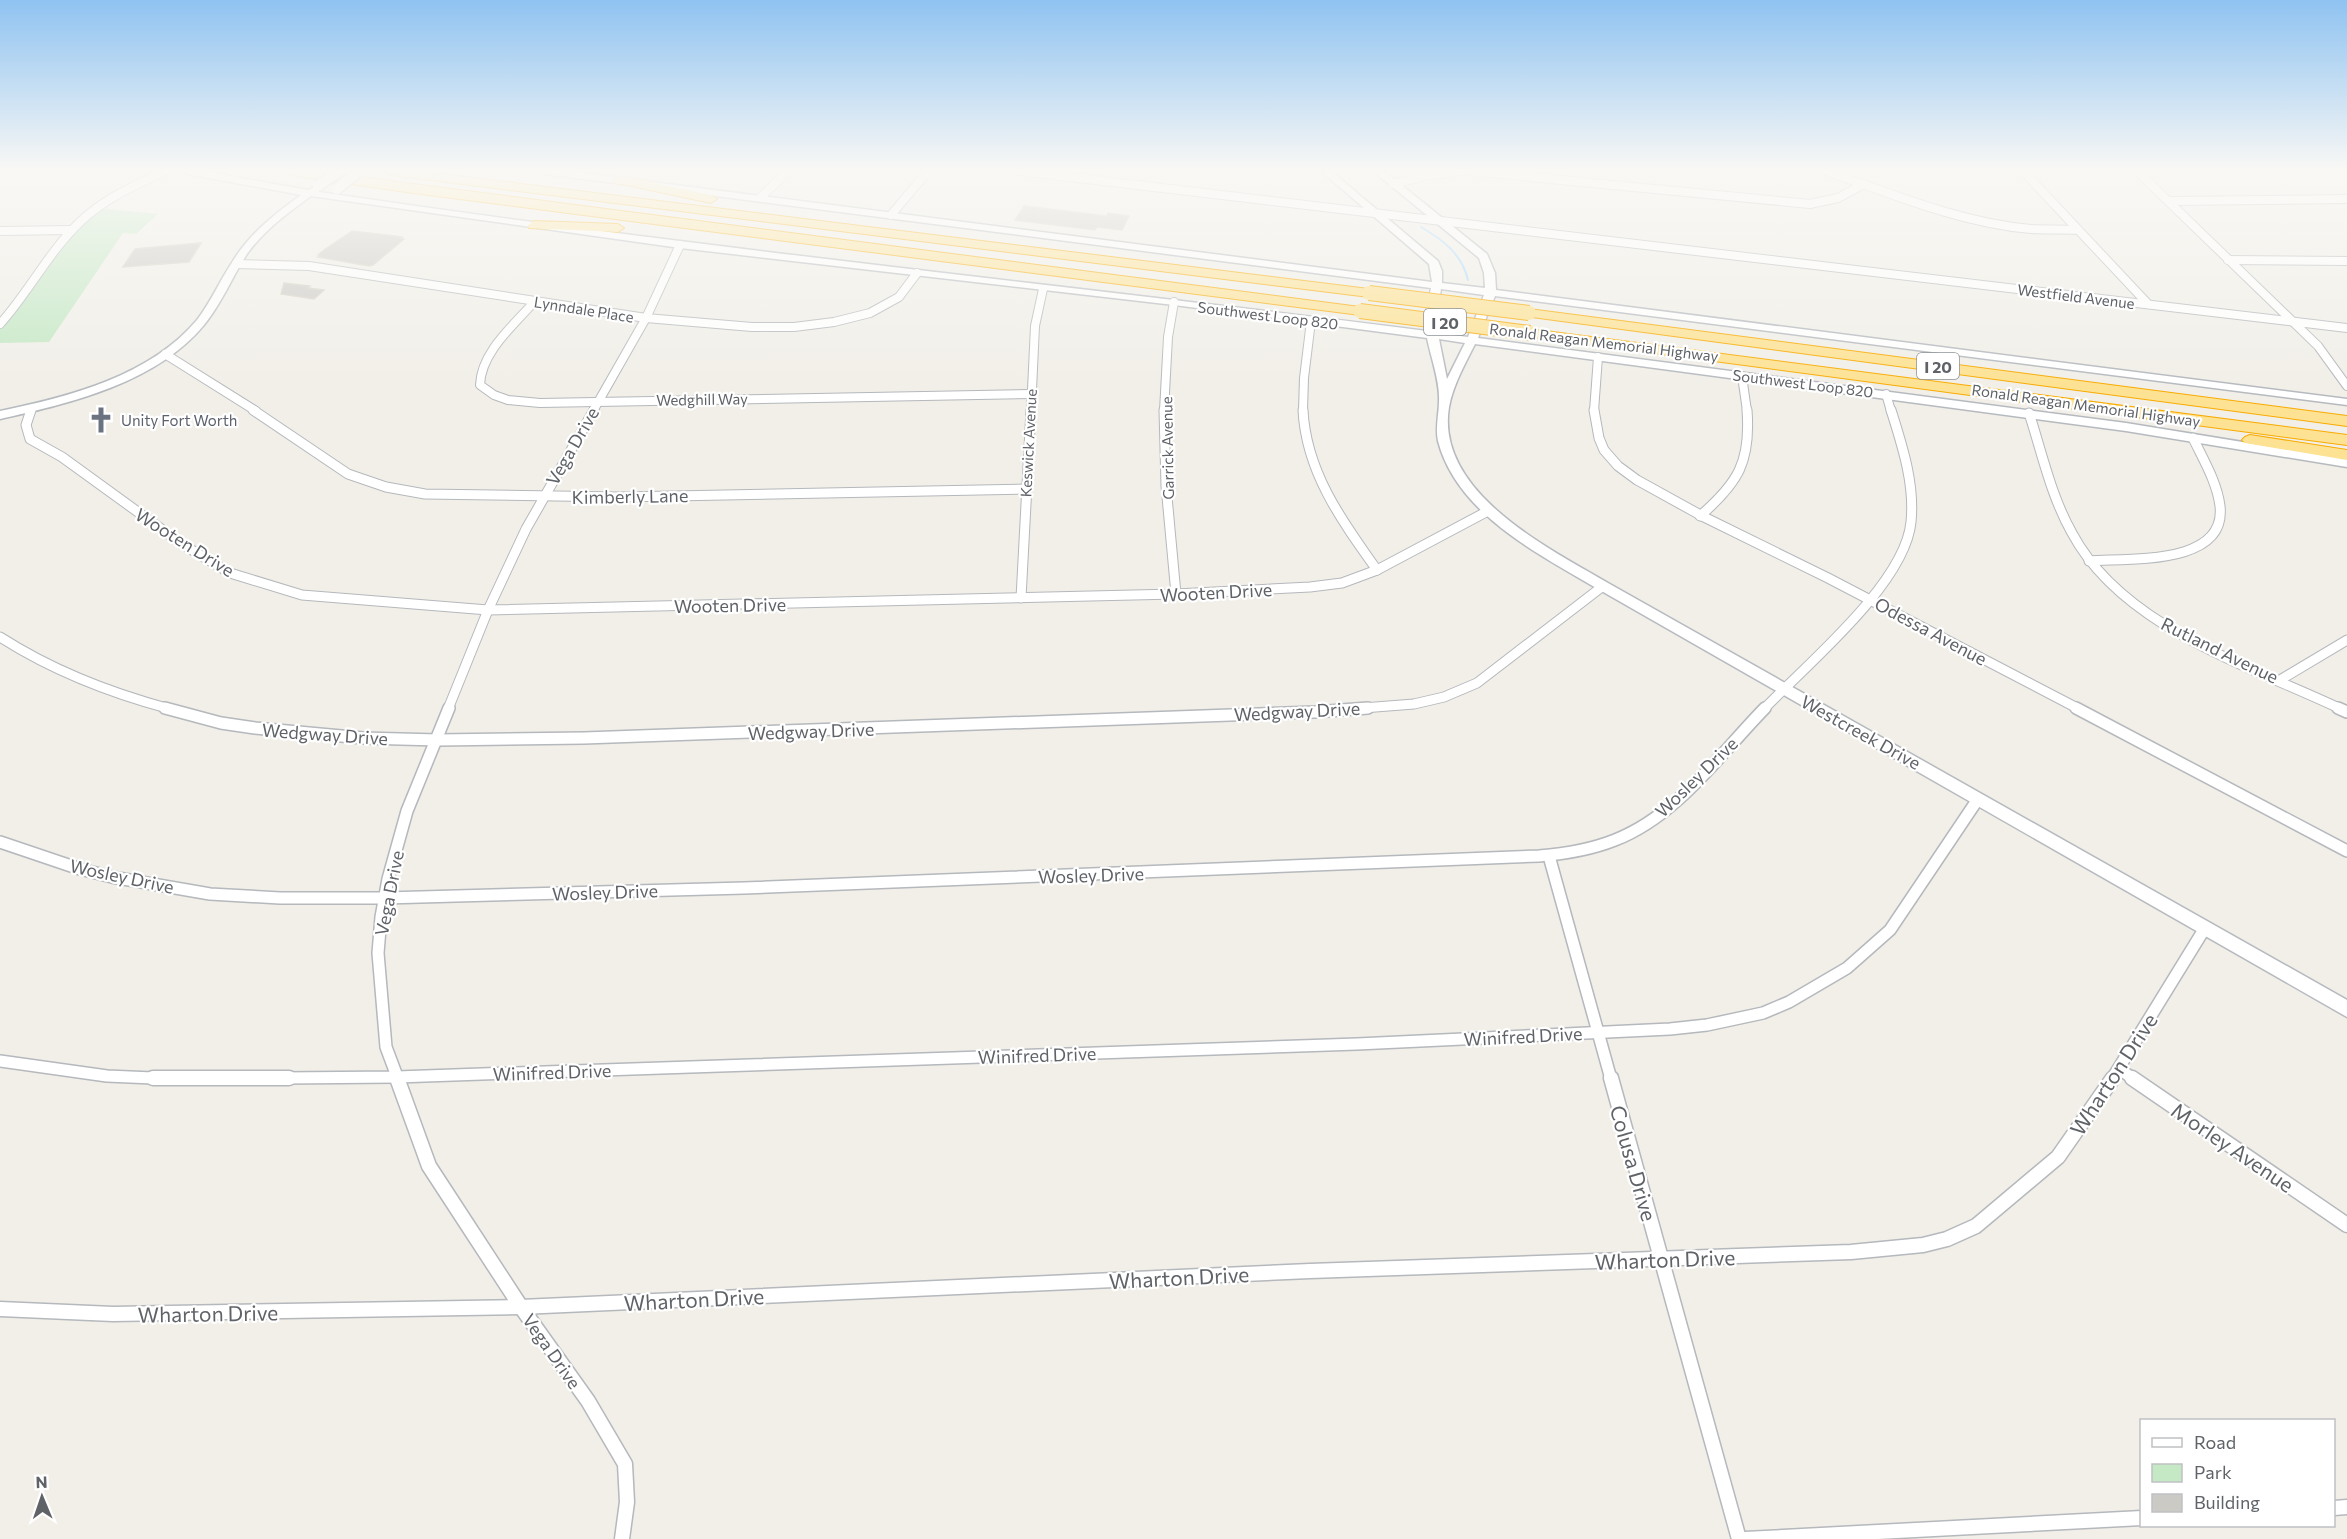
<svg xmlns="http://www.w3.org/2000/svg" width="2347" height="1539" font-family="Commissioner,sans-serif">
  <rect width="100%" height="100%" fill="#f1efe8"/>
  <path fill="#c5e8c5" d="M97,208L158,214L136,234L123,233L49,342L0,343V324L72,230Z"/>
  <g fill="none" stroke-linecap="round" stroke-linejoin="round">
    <path stroke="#aadaff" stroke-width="2" d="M1421,227C1443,240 1462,254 1468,280"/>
  </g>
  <g fill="#cccac5" stroke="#d6d1c6" stroke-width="1.5">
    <path d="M1024,206L1107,216L1108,213L1129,216L1122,230L1097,227L1095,230L1015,220Z"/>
    <path d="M352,231L403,237L400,238L404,239L373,265L369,266L318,257L320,256L318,255L324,250Z"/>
    <path d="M201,243L189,262L123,267L135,249Z"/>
    <path d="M284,283L310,286L308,288L324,290L314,299L281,294Z"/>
  </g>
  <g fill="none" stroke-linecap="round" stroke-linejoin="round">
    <g stroke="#b5b8bc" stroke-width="10">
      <g id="street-far3">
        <path d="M1019,171L2347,328"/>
        <path d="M1468,171L1810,204L1838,198L1864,184"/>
        <path d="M1826,171C1892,194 1961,223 2031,229C2047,230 2063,229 2078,230"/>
        <path d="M2023,171L2148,304"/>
        <path d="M2137,171L2318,346L2347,386"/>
        <path d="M616,179L625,171"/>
        <path d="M1393,184L1425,176L1462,171"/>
        <path d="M761,197L788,171"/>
        <path d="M2170,201L2347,199"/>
        <path d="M891,215L928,171"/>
        <path d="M0,231L72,230"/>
        <path d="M2228,260L2347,261"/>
        <path d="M236,264L309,266L646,318L752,327H794L834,322L870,313L899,297L917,273"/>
        <path d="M534,302C514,325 481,352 480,385L494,395L508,400L540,403L1031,394"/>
        <path d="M0,324C29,292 49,251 81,221C105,198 136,185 165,171"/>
        <path d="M165,354L256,411"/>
        <path d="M1742,376L1747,411"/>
        <path d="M1886,394L1891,411"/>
        <path d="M30,411L31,409"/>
        <path d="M593,411L646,318L680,245"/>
        <path d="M1031,411L1035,326L1043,289"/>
        <path d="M1164,411L1168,337L1174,302"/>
        <path d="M1303,411L1304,378L1311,321"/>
        <path d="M1594,411L1598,357"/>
      </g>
    </g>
    <g stroke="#b5b8bc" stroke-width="11">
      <g id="street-far2">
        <path d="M31,410L26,425L30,439L62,457L182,544L230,573L302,595L488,610L1176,594L1310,587L1342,583L1377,570L1488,511"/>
        <path d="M253,410L348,474L386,487L425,494L620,497L1026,489"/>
        <path d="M1164,410L1166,486L1176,594"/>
        <path d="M1303,410C1306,472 1342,521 1377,570"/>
        <path d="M1594,410L1599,438L1604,450L1618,466L1637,480L1704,517L1828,578L2079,709"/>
        <path d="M2029,413C2042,453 2051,496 2072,533C2122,627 2250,666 2341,709"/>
        <path d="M1700,516C1738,483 1751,462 1747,410"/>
        <path d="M2089,561C2128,558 2227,566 2220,506C2217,482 2203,459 2193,438"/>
        <path d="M1021,598L1031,410"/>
        <path d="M0,637C53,671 110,693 170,709"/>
        <path d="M2280,680L2347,640"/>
        <path d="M448,709L488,610L526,529L594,410"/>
        <path d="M1350,709L1414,704L1444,697L1477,683L1603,586"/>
        <path d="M1764,709C1806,665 1905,584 1911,522C1915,484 1902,445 1891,410"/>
      </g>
    </g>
    <g stroke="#b5b8bc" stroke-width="14">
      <g id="street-far1">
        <path d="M165,708L221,723L255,728L363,738L438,740L584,738L1315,712L1368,708"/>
        <path d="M2076,708L2347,851"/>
        <path d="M2338,708L2347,712"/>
        <path d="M0,842L80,869L112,877L210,894L280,898H385L744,888L1539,856C1564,854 1590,850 1615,840C1677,816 1720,754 1765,708"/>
        <path d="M1549,856L1611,1079"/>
        <path d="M0,1061L107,1076L176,1079L397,1077L1357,1044L1670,1029L1707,1025L1763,1013L1789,1002L1847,968L1890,930L1978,799"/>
        <path d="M2119,1069L2134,1079"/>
        <path d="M398,1079L386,1047L378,953L381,917L388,879L407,811L449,708"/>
        <path d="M2112,1079L2205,928"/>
      </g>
    </g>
    <g stroke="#b5b8bc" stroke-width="17">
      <g id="street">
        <path d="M153,1078H289"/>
        <path d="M397,1078L429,1166L521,1307L588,1401L625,1464L627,1502L622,1539"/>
        <path d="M1611,1078L1739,1539"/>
        <path d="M2132,1078L2347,1225"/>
        <path d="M0,1309L113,1314L521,1307L1310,1271L1851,1252L1923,1245L1947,1239L1976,1226L2058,1157L2113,1078"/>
        <path d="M2334,1508L2347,1507"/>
        <path d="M1745,1539L2142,1518"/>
      </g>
    </g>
    <g stroke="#b6babf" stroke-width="3">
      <path id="secondary" d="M183,171H202L308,190L314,187L319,192C687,247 1057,284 1427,331L1426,314L1431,288L545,174L540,171H566L1432,282L1429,264L1321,171H1331L1438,261L1442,271V283L1485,288L1484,273L1479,258L1373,171H1384L1487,254L1495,273L1496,290L2347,399V405L1495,296L1478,338L2126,423L2347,459V467L2126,431L1475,344C1465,364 1453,385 1449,407C1435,492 1548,548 1608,583L2347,1000V1017L1598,589C1539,554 1457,514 1438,441C1435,428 1439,414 1439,401C1440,381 1431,358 1427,338L1174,305L680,248L311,196C288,213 264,230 247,254C232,277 222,303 204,325C156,383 71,403 0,419V411C69,397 150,376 197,320C211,302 220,280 233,261C250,233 275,214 301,195L188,174ZM1441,289L1484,295L1468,337L1438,333L1437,314ZM1439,339L1465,343L1447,379Z"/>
    </g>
    <g stroke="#f9ab00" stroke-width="2">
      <g id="highway">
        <path d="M283,171H313L1360,307L1367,311L1360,315L413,193L289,175Z"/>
        <path d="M384,171H418L1369,289L1376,293L1369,297L390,175Z"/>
        <path d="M616,175L711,195L717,199L711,203L612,182V176Z"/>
        <path d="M534,221L618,224L624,228L618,232L529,228L528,225Z"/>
        <path d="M1529,309L2347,416V426L1524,316L1522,313L1524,310Z"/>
        <path d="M1530,329L2347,435V445L1525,336L1523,333Z"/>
        <path d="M2250,435L2347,450V460L2245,443L2242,440L2245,437Z"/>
      </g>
    </g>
    <use href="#street-far3" stroke="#fff" stroke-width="8"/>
    <use href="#street-far2" stroke="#fff" stroke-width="9"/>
    <use href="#street-far1" stroke="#fff" stroke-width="11"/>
    <use href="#street" stroke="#fff" stroke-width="14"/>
    <use href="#secondary" fill="#fff" fill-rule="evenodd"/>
    <use href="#highway" fill="#fde293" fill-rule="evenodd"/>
    <g stroke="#b6babf" stroke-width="13" stroke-linecap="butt">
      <g id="secondary-bridge">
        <path d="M318,186L339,171"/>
        <path d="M337,189L359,171"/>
      </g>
    </g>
    <g stroke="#f9ab00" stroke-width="16" stroke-linecap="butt">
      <g id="highway-bridge">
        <path d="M1369,293L1529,313"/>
        <path d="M1360,311L1530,333"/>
      </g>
    </g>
    <use href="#secondary-bridge" stroke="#fff" stroke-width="10"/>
    <use href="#highway-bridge" stroke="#fde293" stroke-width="14"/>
  </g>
  <linearGradient id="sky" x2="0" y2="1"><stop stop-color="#8fc3f1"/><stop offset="0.44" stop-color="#f9f8f5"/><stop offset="1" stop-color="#f9f8f5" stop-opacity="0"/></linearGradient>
  <rect width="2347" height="386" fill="url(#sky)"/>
  <defs>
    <g id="church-bare" transform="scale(2.07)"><path d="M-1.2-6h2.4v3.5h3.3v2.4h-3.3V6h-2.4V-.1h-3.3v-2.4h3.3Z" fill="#6b7280" stroke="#fff" stroke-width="2.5" paint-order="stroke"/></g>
  </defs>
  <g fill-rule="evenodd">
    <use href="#church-bare" x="101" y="420"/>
  </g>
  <g text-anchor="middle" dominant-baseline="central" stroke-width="4.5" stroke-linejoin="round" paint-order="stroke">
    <g font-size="15" fill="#5f6368" stroke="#fff">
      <text transform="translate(2076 296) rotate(7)">Westfield Avenue</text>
      <text transform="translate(584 309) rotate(9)">Lynndale Place</text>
      <text transform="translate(1268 315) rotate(7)">Southwest Loop 820</text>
      <text transform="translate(1604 342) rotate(7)">Ronald Reagan Memorial Highway</text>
      <text transform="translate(1803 383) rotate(7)">Southwest Loop 820</text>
      <text transform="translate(702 399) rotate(-1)">Wedghill Way</text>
      <text transform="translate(2086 405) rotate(8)">Ronald Reagan Memorial Highway</text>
      <text transform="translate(1028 443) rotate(-87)">Keswick Avenue</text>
      <text transform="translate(1167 448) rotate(-91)">Garrick Avenue</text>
    </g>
    <g font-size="15" fill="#5b616d" stroke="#fff" text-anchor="start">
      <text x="121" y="420">Unity Fort Worth</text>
    </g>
    <g fill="#fff" stroke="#8f9295" stroke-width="1.5">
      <rect x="1424" y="309" width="42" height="26" rx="4.5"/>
      <rect x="1917" y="353" width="42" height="26" rx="4.5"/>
    </g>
    <g font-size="16" font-weight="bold" fill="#5f6368">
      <text x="1445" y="322">I 20</text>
      <text x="1938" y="366">I 20</text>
    </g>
    <g font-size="18" fill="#5f6368" stroke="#fff">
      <text transform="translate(572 446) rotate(-60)">Vega Drive</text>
      <text transform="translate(630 496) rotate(-1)">Kimberly Lane</text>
      <text transform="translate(185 542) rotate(32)">Wooten Drive</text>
      <text transform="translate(1216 592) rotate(-3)">Wooten Drive</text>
      <text transform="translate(730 605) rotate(-1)">Wooten Drive</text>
      <text transform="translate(1931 631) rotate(28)">Odessa Avenue</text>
      <text transform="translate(2220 650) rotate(26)">Rutland Avenue</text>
      <text transform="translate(1297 711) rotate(-3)">Wedgway Drive</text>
      <text transform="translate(811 731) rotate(-2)">Wedgway Drive</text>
      <text transform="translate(1861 732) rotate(29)">Westcreek Drive</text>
      <text transform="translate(325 734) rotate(4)">Wedgway Drive</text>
      <text transform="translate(1696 777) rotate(-44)">Wosley Drive</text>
      <text transform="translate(1091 875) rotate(-2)">Wosley Drive</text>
      <text transform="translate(122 876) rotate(12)">Wosley Drive</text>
      <text transform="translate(605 892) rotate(-2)">Wosley Drive</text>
      <text transform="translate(389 893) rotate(-79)">Vega Drive</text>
      <text transform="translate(1523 1036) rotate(-3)">Winifred Drive</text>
      <text transform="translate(1037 1055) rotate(-2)">Winifred Drive</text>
      <text transform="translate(552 1072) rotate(-2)">Winifred Drive</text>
      <text transform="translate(552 1351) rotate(55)">Vega Drive</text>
    </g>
    <g font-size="21" fill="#5f6368" stroke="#fff">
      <text transform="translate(2113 1074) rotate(-57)">Wharton Drive</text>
      <text transform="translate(2233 1147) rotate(34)">Morley Avenue</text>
      <text transform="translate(1634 1163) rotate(74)">Colusa Drive</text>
      <text transform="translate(1665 1259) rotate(-2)">Wharton Drive</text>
      <text transform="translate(1179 1277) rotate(-3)">Wharton Drive</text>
      <text transform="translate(694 1299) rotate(-3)">Wharton Drive</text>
      <text transform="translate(208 1313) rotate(-1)">Wharton Drive</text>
    </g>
  </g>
  <rect x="2140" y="1419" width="195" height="108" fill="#ffffff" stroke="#bfc1c3" stroke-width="1.5"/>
  <rect x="2152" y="1438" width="30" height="9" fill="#ffffff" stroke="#bfc1c3" stroke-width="1.5"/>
  <text x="2194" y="1449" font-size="18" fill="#5f6368">Road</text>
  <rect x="2152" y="1464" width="30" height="18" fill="#c5e8c5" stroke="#bfc1c3" stroke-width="1.5"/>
  <text x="2194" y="1479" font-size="18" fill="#5f6368">Park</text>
  <rect x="2152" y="1494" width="30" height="18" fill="#cccac5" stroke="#bfc1c3" stroke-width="1.5"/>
  <text x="2194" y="1509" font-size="18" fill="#5f6368">Building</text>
  <g transform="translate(42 1497) rotate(358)" stroke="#ffffff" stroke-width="4.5" paint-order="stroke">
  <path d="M0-4.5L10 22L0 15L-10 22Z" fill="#5f6368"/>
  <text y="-9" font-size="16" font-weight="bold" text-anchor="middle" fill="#5f6368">N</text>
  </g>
</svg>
